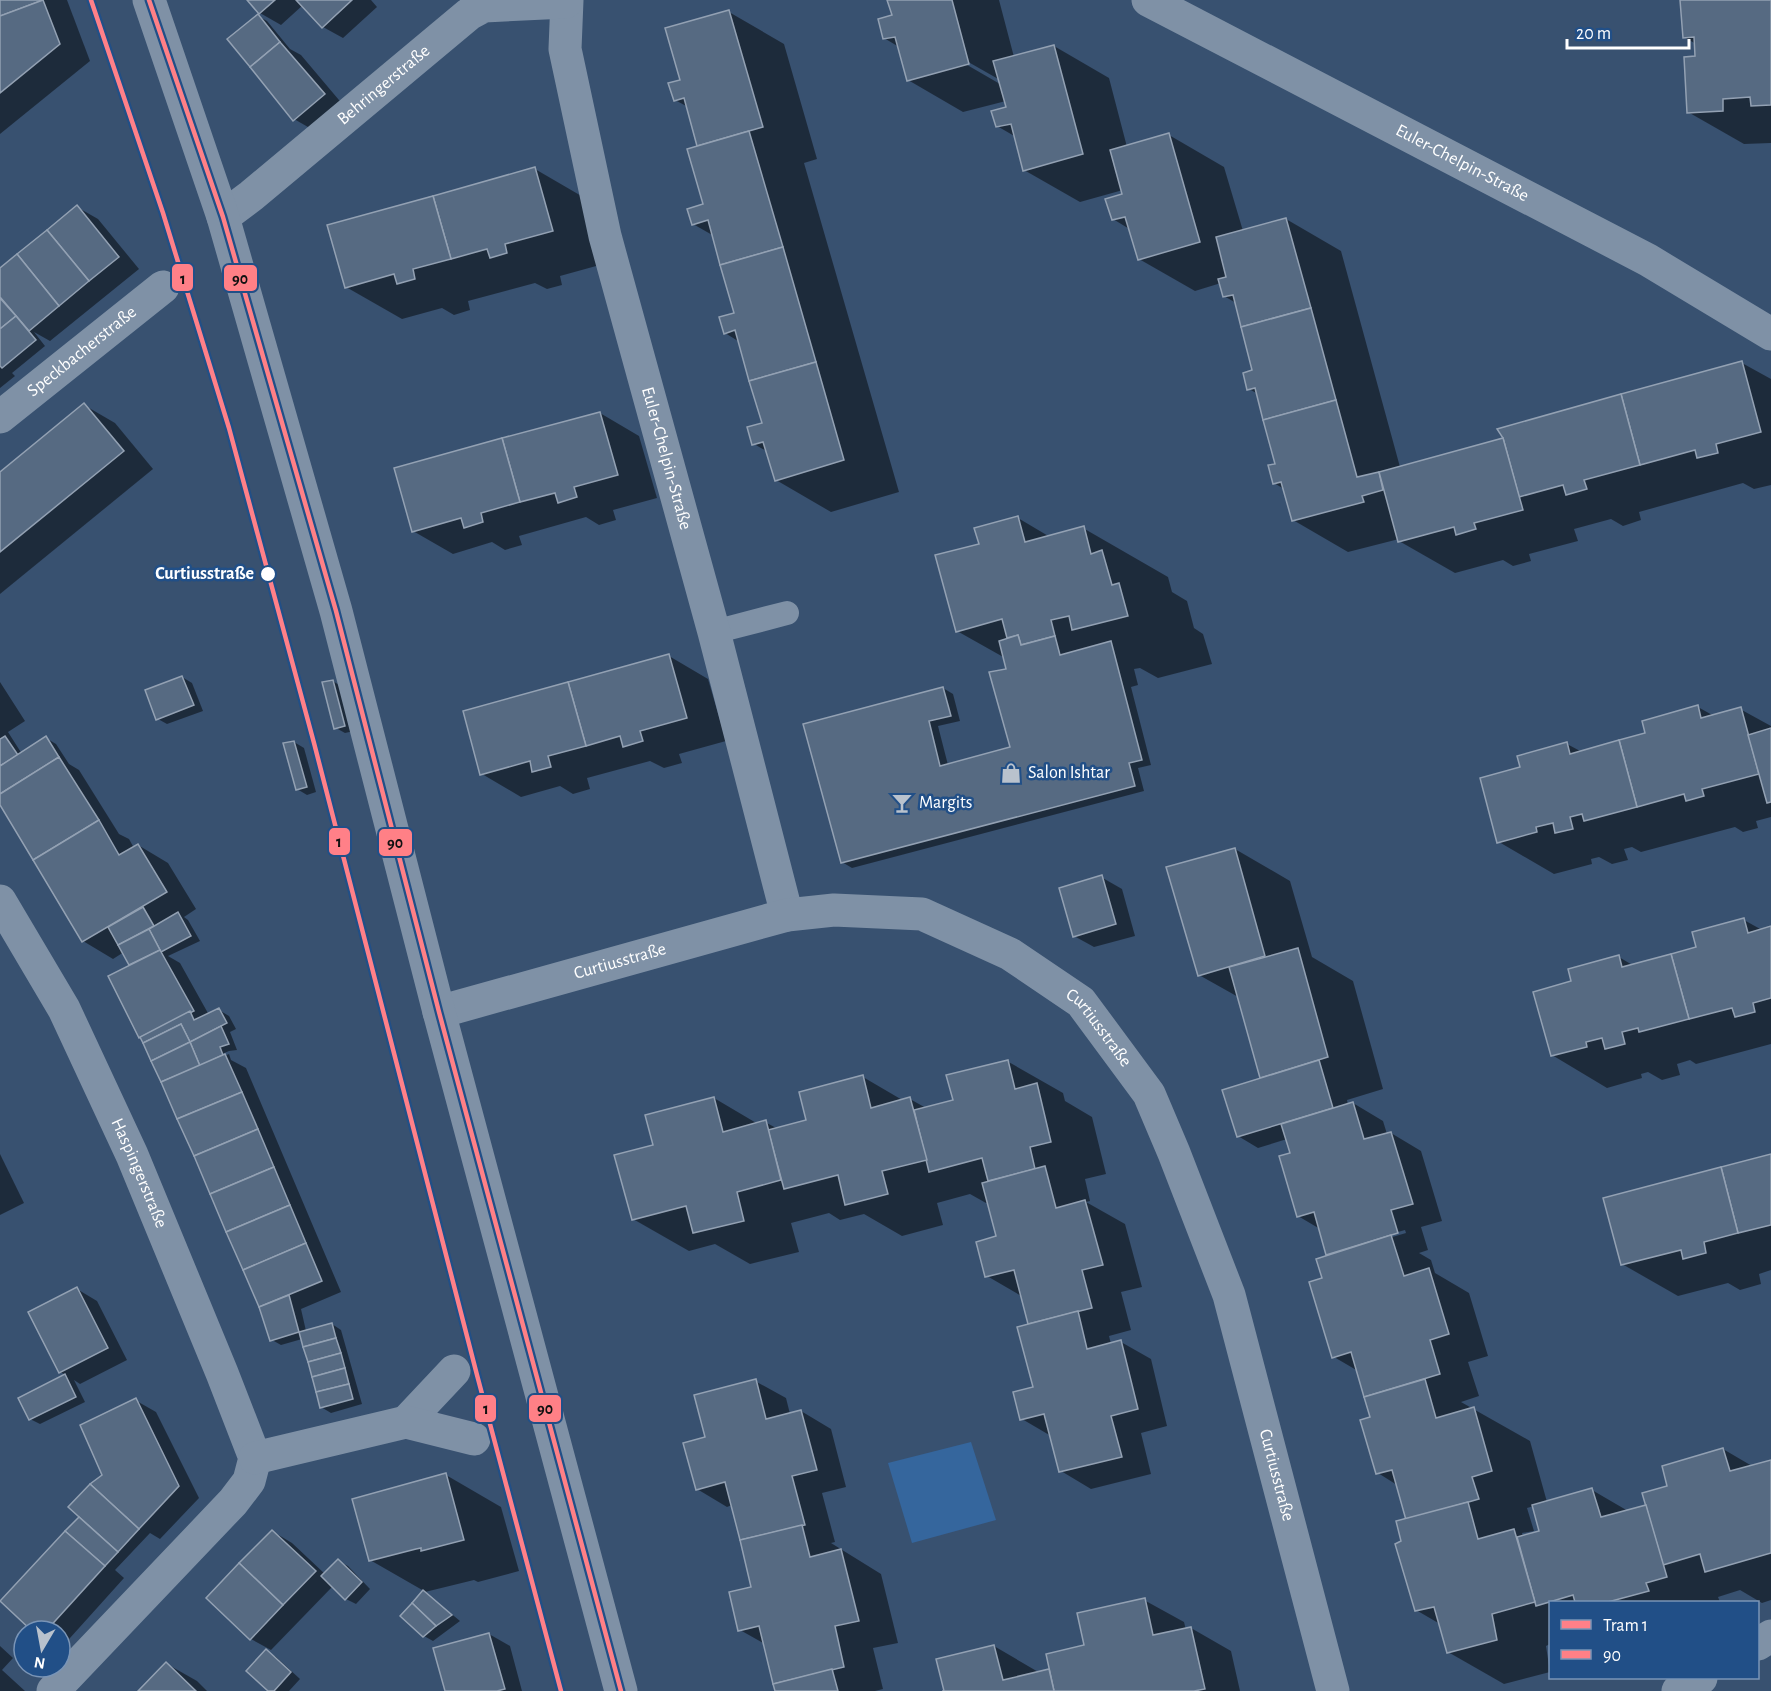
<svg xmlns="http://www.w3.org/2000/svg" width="1771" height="1691" font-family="'Alegreya Sans',sans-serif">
  <rect width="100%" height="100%" fill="#385170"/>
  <path fill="#35669d" d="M971,1442L996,1520L912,1543L888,1463Z"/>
  <g fill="#0007" fill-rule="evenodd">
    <path d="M0,0H67L90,61L0,134Z"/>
    <path d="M249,0H371L377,7L343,38L323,27L303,5L281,25L260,13Z"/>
    <path d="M889,0H999L1014,57L1054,46L1109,78L1127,147L1169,135L1224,167L1243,231L1286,219L1341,251L1400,467L1505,439L1742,363L1771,379V485L1754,489L1743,483L1639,512L1641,520L1623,526L1611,519L1574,529L1578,541L1529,554L1531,561L1513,566L1503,560L1455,573L1399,541V539L1348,552L1293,520L1284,489L1274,483L1277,465L1258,394L1249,389L1254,371L1236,303L1224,296L1221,283L1195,291L1139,259L1131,230L1113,219L1124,195L1123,190L1080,202L1024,170L1016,137L997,126L1008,108L1006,101L963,112L908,80L899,47L884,38L894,17ZM963,59L1000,80V84L962,62Z"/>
    <path d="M1682,0H1771V143L1744,144L1688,112L1697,57L1696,44L1684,37Z"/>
    <path d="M729,12L784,44L817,159L804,163L899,492L831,512L776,480L768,452L754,444L763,424L738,341L725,333L736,314L714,236L693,224L705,205L699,147L688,107L675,100L681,81Z"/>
    <path d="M258,16L267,21L290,49L301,55L344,106L315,131L294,119Z"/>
    <path d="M535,169L590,201L607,263L560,276L562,285L547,289L535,283L468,301L470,310L454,315L442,308L402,319L346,287Z"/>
    <path d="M77,207L98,219L139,269L50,341L34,332L45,346L12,373L15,376L0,388V270Z"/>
    <path d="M84,405L115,423L153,469L0,594V474Z"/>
    <path d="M600,413L639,436L657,498L613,510L616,520L599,525L586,517L519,536L522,545L505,550L492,542L453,554L413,531Z"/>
    <path d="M1018,518L1050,537L1083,528L1168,577L1172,592L1187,601L1194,628L1203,634L1212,664L1158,678L1140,668L1134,669L1138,685L1131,687L1151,765L1138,768L1144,791L852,868L842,862L943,688L953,694L960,721L938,726L948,765L1011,748L1008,670L1005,658L957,631L981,545Z"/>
    <path d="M669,656L708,679L726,741L679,754L682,763L664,768L650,761L587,778L590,789L573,794L560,786L521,797L482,774Z"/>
    <path d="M182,677L192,683L203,711L167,724L158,719Z"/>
    <path d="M333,681L342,687L354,731L345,733L336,728Z"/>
    <path d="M0,682L25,721L8,732L22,754L46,738L56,744L69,764L79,770L119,834L129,839L134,848L138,845L168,863L196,909L184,917L188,920L200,941L168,956L180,963L209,1015L219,1010L229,1016L236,1029L230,1032L237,1050L229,1051L166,1078V1082L229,1054L231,1060L246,1068L341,1292L301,1309L306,1331L332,1324L341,1330L362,1404L331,1413L321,1407L302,1339L281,1345L272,1340L260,1306L163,1082L110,977L133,965L124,952L113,959L83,941L0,804Z"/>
    <path d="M1698,707L1714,716L1740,709L1771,726V817L1756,821L1758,828L1743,832L1735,827L1641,852L1632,847L1624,849L1628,860L1612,864L1599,857L1591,859L1592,864L1554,874L1499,842L1522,768L1567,744L1582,752L1647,734Z"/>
    <path d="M294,742L304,748L316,792L307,795L297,789Z"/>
    <path d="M1235,849L1290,881L1312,957L1353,981L1383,1089L1347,1100L1348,1105L1353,1103L1383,1121L1387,1134L1391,1133L1421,1151L1442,1221L1421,1227L1428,1250L1419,1253L1431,1260L1435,1273L1469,1293L1488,1356L1468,1362L1479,1396L1461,1402L1530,1441L1547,1502L1592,1490L1628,1511L1648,1506L1669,1487L1723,1449L1752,1466L1771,1461V1600L1762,1603L1740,1590L1718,1597L1720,1602H1550V1644L1546,1646L1550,1672L1504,1684L1448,1652L1440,1624L1416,1610L1403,1541L1408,1521L1397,1485L1378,1473L1372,1418L1358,1371L1334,1357L1324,1279L1331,1256L1327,1254L1320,1229L1298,1216L1292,1154L1287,1139L1258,1148L1238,1136L1264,1078L1261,1077L1240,998L1199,975ZM1405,1230L1406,1233L1348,1250V1246ZM1534,1506L1541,1532L1523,1537L1522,1533L1534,1531L1527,1508Z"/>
    <path d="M1101,877L1122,889L1135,936L1094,947L1074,936Z"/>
    <path d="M1744,920L1762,930L1771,928V1044L1696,1064L1690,1060L1677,1064L1680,1075L1662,1080L1648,1072L1641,1074L1642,1078L1607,1088L1552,1055L1573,982L1619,957L1634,966L1697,948Z"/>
    <path d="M1007,1061L1063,1093L1065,1101L1092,1117L1106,1174L1085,1179L1090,1201L1086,1202L1125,1224L1142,1287L1121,1292L1131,1330L1109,1336L1111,1344L1121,1342L1151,1359L1167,1426L1141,1433L1151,1474L1091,1489L1061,1471L1051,1436L1022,1419L1035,1388L1033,1325L1029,1323L1023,1297L987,1276L998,1237L989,1202L986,1203L970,1194L937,1203L943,1225L902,1236L864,1214L840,1220L829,1213L791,1223L799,1252L750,1264L715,1244L689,1251L633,1219L655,1146L714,1098L758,1124L765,1122L778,1129L808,1121L863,1077L904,1101L910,1099L926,1108L955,1101Z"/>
    <path d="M0,1154L24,1203L0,1215Z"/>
    <path d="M1771,1156V1270L1759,1274L1761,1284L1740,1290L1728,1283L1678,1296L1622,1264Z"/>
    <path d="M77,1289L97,1301L127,1360L80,1384L74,1380L85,1402L40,1424L30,1419L20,1399L66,1375L60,1372Z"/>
    <path d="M755,1381L786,1398L790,1414L801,1411L831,1429L846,1487L822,1493L835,1542L831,1543L881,1574L898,1643L873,1648L883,1689L875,1691H776L765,1644L740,1630L753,1589L732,1505L727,1507L697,1489L707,1438Z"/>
    <path d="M135,1400L156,1412L199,1498L160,1539L150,1533L115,1570L124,1578L61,1648L60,1631H34L67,1531L81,1517L104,1475Z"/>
    <path d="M446,1475L501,1507L519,1571L478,1582L474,1580L425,1592L460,1621L433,1641L424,1636V1591L370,1560Z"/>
    <path d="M272,1531L292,1543L325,1574L338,1561L348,1566L370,1589L356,1604L346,1599L333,1586L271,1650L251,1639Z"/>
    <path d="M1144,1600L1184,1622L1186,1630L1191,1628L1231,1651L1240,1691H946L994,1646L1040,1673L1048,1671L1052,1673Z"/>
    <path d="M489,1634L510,1646L522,1691H446Z"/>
    <path d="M0,1646L13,1658L2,1670L25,1691H0Z"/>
    <path d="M266,1651L276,1657L300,1679L289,1691H270Z"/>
    <path d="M167,1664L197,1681L207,1691H140Z"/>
  </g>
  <g fill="#566a82" stroke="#93a1b3" stroke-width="1.5">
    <path d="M0,0H43L0,16Z"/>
    <path d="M43,0L60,44L0,93V16Z"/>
    <path d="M247,0H275L259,14Z"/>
    <path d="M296,0H352L322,28Z"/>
    <path d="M887,0H952L969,64L907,81L895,37L883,39L878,19L892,15Z"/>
    <path d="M1680,0H1771V105L1751,106L1750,97L1723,99V111L1687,113L1684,57L1695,56L1694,37L1683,38Z"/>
    <path d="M729,10L763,127L697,146L684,98L674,101L668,83L680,80L665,28Z"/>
    <path d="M258,14L280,42L250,67L227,39Z"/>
    <path d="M280,42L325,94L293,121L250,67Z"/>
    <path d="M1054,45L1083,154L1023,171L1011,124L996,127L991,111L1006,107L993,61Z"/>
    <path d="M749,131L783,247L720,265L708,220L692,225L687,209L703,204L687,149Z"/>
    <path d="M1169,133L1200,242L1138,260L1125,217L1112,220L1105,199L1122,194L1110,150Z"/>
    <path d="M535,167L553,231L505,244L507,253L490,258L487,249L451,259L433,196Z"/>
    <path d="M433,196L451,259L413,269L415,279L397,284L394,274L345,288L327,225Z"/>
    <path d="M77,205L119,257L89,281L47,230Z"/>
    <path d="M1286,218L1311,308L1241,327L1233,295L1223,297L1218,279L1226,277L1216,237Z"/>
    <path d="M47,230L89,281L59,306L17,254Z"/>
    <path d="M783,247L816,362L749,381L735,330L724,334L719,317L734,313L720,265Z"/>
    <path d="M17,254L59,306L29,331L0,297V268Z"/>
    <path d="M0,298L16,316L0,329Z"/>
    <path d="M1311,308L1336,400L1263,420L1255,388L1247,390L1243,373L1252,370L1241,327Z"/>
    <path d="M16,316L36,340L2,368L0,366V329Z"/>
    <path d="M1742,361L1761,432L1716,444L1718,453L1697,458L1695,450L1640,465L1621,394Z"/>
    <path d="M816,362L844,460L775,481L763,442L752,445L747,427L762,423L749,381Z"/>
    <path d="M1621,394L1640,465L1584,480L1587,489L1566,495L1563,485L1519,497L1503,438L1497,429Z"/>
    <path d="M1336,400L1357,477L1379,472L1383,490L1362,496L1364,502L1292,521L1281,482L1273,484L1268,465L1275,464L1263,420Z"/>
    <path d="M84,403L124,451L0,552V472Z"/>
    <path d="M600,412L618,475L574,487L577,497L558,503L555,493L520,502L502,438Z"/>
    <path d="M502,438L520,502L481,513L483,522L464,528L461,518L412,532L394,468Z"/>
    <path d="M1503,438L1523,510L1474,523L1476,529L1456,535L1454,527L1398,542L1379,472Z"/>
    <path d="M1018,516L1025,542L1084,526L1091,554L1102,550L1112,585L1119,583L1128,616L1072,630L1069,616L1051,620L1055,636L1021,645L1018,635L1007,638L1002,619L956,632L935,555L979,544L974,528Z"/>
    <path d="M1018,635L1021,645L1055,636L1060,655L1111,641L1142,760L1129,763L1135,786L841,863L803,724L943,687L951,716L929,721L940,766L1010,747L989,672L1006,669L999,641Z"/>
    <path d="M669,654L687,718L640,731L643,741L623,747L620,736L586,746L568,682Z"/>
    <path d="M182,676L194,705L156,720L145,690Z"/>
    <path d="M333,680L345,726L334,729L322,682Z"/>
    <path d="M568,682L586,746L548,756L551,767L532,772L530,761L480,775L463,711Z"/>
    <path d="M1698,705L1701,718L1741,707L1759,774L1702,789L1704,796L1686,801L1684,794L1637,807L1619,740L1645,733L1642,721Z"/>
    <path d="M1771,728V802L1767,803L1748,735Z"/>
    <path d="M5,736L18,755L0,766V739Z"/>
    <path d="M46,736L59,757L0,794V766Z"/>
    <path d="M1619,740L1637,807L1584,821L1582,814L1570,817L1573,829L1555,833L1553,823L1536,827L1537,832L1497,843L1480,778L1520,767L1517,756L1567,742L1570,754Z"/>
    <path d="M294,741L307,787L296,790L283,743Z"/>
    <path d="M59,757L99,820L33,860L0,805V794Z"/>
    <path d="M99,820L119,855L138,844L167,892L82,942L33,860Z"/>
    <path d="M1235,848L1265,956L1198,976L1166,867Z"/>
    <path d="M1102,875L1116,924L1073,937L1059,888Z"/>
    <path d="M143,907L154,926L118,945L108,927Z"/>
    <path d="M178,912L191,936L161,952L149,929Z"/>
    <path d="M1744,918L1748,933L1771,926V998L1753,1003L1755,1012L1735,1017L1732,1008L1689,1019L1671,954L1696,947L1692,932Z"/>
    <path d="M149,929L160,950L129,965L118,945Z"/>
    <path d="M1298,948L1328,1057L1260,1078L1229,967Z"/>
    <path d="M160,950L194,1011L139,1038L108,976Z"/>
    <path d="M1671,954L1689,1019L1639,1032L1638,1028L1622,1032L1625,1044L1605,1049L1602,1038L1586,1042L1587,1047L1551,1056L1533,992L1571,981L1568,969L1619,955L1622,967Z"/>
    <path d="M219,1008L227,1023L190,1042L181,1024L143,1043L140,1037L190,1011L194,1020Z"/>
    <path d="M181,1024L190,1042L151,1061L143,1043Z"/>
    <path d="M221,1026L229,1044L220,1047L223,1055L200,1066L190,1042Z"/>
    <path d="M190,1042L200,1066L161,1082L151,1061Z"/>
    <path d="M225,1054L242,1092L177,1119L161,1082Z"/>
    <path d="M1008,1060L1015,1089L1037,1083L1051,1142L1030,1147L1035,1169L988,1181L982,1158L929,1172L914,1110L953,1100L946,1075Z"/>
    <path d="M1319,1060L1333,1108L1237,1137L1222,1090Z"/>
    <path d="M863,1075L871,1108L910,1097L927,1160L882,1171L888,1194L845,1205L838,1175L784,1189L768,1130L806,1120L799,1092Z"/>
    <path d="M242,1092L258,1129L194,1156L177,1119Z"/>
    <path d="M714,1097L723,1132L766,1120L781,1180L737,1192L744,1221L693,1233L686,1206L632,1220L614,1155L653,1145L645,1115Z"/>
    <path d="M1353,1102L1364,1139L1391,1132L1413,1204L1391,1210L1398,1233L1326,1255L1314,1212L1297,1217L1279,1156L1290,1153L1281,1124Z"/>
    <path d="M258,1129L274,1167L210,1194L194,1156Z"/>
    <path d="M1771,1154V1225L1738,1233L1721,1167Z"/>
    <path d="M1045,1166L1056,1208L1085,1200L1103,1265L1082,1270L1092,1308L1028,1324L1014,1270L985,1277L976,1242L996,1236L982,1183Z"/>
    <path d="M274,1167L290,1205L226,1232L210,1194Z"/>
    <path d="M1721,1167L1738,1233L1704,1242L1706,1253L1683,1259L1681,1250L1621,1265L1603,1198Z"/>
    <path d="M290,1205L306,1243L243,1270L226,1232Z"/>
    <path d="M1391,1235L1404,1276L1429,1268L1449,1334L1430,1340L1440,1374L1364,1397L1351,1352L1332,1358L1309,1282L1322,1278L1316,1259Z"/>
    <path d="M306,1243L322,1281L259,1307L243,1270Z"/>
    <path d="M77,1287L108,1348L59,1373L28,1312Z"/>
    <path d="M289,1295L299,1332L270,1341L259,1307Z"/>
    <path d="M1078,1311L1087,1349L1121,1340L1138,1409L1111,1416L1122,1457L1059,1472L1044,1414L1020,1420L1013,1392L1033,1387L1017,1327Z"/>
    <path d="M332,1323L336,1338L303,1347L299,1332Z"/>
    <path d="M336,1338L341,1353L308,1362L303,1347Z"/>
    <path d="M341,1353L345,1368L312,1377L308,1362Z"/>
    <path d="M345,1368L349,1384L316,1392L312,1377Z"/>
    <path d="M65,1374L76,1397L29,1420L18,1398Z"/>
    <path d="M756,1379L766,1419L801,1410L817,1470L792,1476L805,1525L740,1540L725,1482L696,1490L683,1443L705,1437L694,1395Z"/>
    <path d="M1425,1379L1436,1418L1474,1407L1492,1471L1472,1477L1479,1499L1406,1520L1392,1470L1376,1474L1360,1420L1370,1417L1364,1397Z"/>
    <path d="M349,1384L353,1399L320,1408L316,1392Z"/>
    <path d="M136,1398L179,1486L139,1529L90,1484L102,1475L80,1425Z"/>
    <path d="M1723,1448L1730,1471L1771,1460V1553L1705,1572L1700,1554L1663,1565L1642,1493L1667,1486L1662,1466Z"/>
    <path d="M446,1473L464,1540L421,1551V1548L416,1549L369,1561L352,1499Z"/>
    <path d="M90,1484L139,1529L118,1552L68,1507Z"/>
    <path d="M1592,1488L1601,1517L1646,1505L1667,1577L1646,1583L1649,1591L1608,1602H1575L1573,1595L1536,1606L1517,1537L1539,1531L1532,1505Z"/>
    <path d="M1468,1502L1478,1539L1514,1529L1535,1602L1492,1614L1497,1640L1447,1653L1434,1607L1415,1611L1395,1544L1401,1541L1396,1521Z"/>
    <path d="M79,1517L118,1552L105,1566L65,1531Z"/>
    <path d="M802,1525L810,1557L841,1549L859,1621L835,1626L844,1667L773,1684L759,1626L738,1631L729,1592L751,1587L740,1540Z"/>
    <path d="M272,1530L316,1571L283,1605L239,1563Z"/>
    <path d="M65,1531L105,1566L46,1631H32L0,1601Z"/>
    <path d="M338,1559L362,1582L345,1600L321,1576Z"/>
    <path d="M239,1563L283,1605L250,1640L206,1598Z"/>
    <path d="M423,1590L452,1615L436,1626L412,1603Z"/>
    <path d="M1145,1598L1153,1635L1191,1627L1205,1689L1194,1691H1054L1046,1654L1084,1645L1077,1613Z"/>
    <path d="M412,1603L436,1626L423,1637L400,1616Z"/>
    <path d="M489,1633L505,1689L497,1691H445L433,1648Z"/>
    <path d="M994,1645L1003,1680L1049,1669L1054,1691H942H944L936,1659Z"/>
    <path d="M266,1649L291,1672L274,1691H268L246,1671Z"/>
    <path d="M166,1662L196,1691H138Z"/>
    <path d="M832,1669L838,1691H775L773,1684Z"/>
  </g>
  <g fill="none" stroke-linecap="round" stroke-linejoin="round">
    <path stroke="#7f91a6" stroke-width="24" d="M714,632L787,613"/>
    <g stroke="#7f91a6" stroke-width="33">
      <path id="s1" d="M567,0L565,49L605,236L714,632L787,915"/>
      <path id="s2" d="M1148,0L1648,260L1771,334"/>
      <path id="s3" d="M223,217L251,196L469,14L484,6L566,2"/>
      <path id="s4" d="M0,417L163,287"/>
      <path id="s5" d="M0,901L64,1009L132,1155L222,1373L255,1458L249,1481L233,1502L53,1691"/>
      <path id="s6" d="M439,1012L787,915L834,910L922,914L1010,954L1081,1002L1149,1094L1174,1153L1229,1295L1333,1691"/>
      <path d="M406,1422L454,1371"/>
      <path d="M255,1458L406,1422L474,1439"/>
      <path d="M1758,1644L1771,1636"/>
      <path d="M1678,1691L1701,1678"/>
    </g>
    <path stroke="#7f91a6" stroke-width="33" d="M149,0L223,217L336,611L439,1012L621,1691"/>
    <g stroke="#214f87" stroke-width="9">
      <path id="bus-1" d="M149,0L223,217L336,611L439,1012L621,1691"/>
    </g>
    <use href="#bus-1" stroke="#ff8086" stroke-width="4.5"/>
    <g stroke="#214f87" stroke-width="9">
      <path id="tram-1" d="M91,0L163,213L229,428L314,743L477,1375L561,1691"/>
    </g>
    <use href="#tram-1" stroke="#ff8088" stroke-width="4.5"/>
  </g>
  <defs>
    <g id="shop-bare" transform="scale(1.62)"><path d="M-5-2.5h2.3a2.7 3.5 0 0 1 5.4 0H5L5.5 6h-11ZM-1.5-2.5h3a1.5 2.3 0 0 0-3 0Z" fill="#b9c2cd" stroke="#214f87" stroke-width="2.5" paint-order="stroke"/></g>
    <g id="bar-bare" transform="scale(1.62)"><path d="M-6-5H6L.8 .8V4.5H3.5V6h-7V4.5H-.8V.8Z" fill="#b9c2cd" stroke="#214f87" stroke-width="2.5" paint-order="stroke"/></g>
  </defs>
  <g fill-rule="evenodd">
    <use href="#shop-bare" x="1011" y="773"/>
    <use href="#bar-bare" x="902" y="803"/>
  </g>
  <circle fill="#fff" stroke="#214f87" stroke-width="2" cx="268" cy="574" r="8"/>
  <g text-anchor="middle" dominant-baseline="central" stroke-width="5" stroke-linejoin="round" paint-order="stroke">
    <g font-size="18" fill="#fff" stroke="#214f87">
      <text stroke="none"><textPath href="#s3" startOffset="208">Behringerstraße</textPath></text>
      <text stroke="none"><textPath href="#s2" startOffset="354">Euler-Chelpin-Straße</textPath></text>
      <text stroke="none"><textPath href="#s4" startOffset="105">Speckbacherstraße</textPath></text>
      <text stroke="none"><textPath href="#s1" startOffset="471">Euler-Chelpin-Straße</textPath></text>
      <text stroke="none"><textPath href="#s6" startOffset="188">Curtiusstraße</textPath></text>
      <text stroke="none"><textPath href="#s6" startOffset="710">Curtiusstraße</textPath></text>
      <text stroke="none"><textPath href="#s5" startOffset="306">Haspingerstraße</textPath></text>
      <text stroke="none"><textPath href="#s6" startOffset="1196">Curtiusstraße</textPath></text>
    </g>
    <g font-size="18" font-weight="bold" fill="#fff" stroke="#214f87" text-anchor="end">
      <text x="254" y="574">Curtiusstraße</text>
    </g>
    <g font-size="18" fill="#fff" stroke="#214f87" text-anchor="start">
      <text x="1028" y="773">Salon Ishtar</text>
      <text x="919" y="803">Margits</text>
    </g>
  </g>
  <g stroke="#214f87" stroke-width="2">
    <rect x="171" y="263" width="23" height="29" rx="6" fill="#ff8088"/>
    <rect x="223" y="264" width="35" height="28" rx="6" fill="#ff8086"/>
    <rect x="328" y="827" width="23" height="29" rx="6" fill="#ff8088"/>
    <rect x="378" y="828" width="35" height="29" rx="6" fill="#ff8086"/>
    <rect x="474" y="1394" width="23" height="29" rx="6" fill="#ff8088"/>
    <rect x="528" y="1394" width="34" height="29" rx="6" fill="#ff8086"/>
  </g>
  <g font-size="16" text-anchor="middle" font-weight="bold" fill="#111">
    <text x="183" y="284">1</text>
    <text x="240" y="284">90</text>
    <text x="339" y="847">1</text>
    <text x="395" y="848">90</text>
    <text x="486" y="1414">1</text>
    <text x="545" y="1414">90</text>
  </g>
  <rect x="1549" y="1601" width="210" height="78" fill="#214f87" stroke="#7a95b7" stroke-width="1.5"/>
  <rect x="1561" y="1620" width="30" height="9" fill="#ff8088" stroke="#7a95b7" stroke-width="1.5"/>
  <text x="1603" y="1631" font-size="18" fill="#ffffff">Tram 1</text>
  <rect x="1561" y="1650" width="30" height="9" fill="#ff8086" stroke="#7a95b7" stroke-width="1.5"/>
  <text x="1603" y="1661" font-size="18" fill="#ffffff">90</text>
  <g transform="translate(42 1649) rotate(190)"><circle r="28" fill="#214f87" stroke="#7a95b7" stroke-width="1.5"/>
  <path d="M0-4.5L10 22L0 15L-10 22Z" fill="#b9c2cd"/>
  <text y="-9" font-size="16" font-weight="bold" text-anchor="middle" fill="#ffffff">N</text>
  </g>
  <path d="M1567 39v9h122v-9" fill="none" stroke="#ffffff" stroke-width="3"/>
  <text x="1576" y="39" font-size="18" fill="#ffffff" stroke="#214f87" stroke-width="4.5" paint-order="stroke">20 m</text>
</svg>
